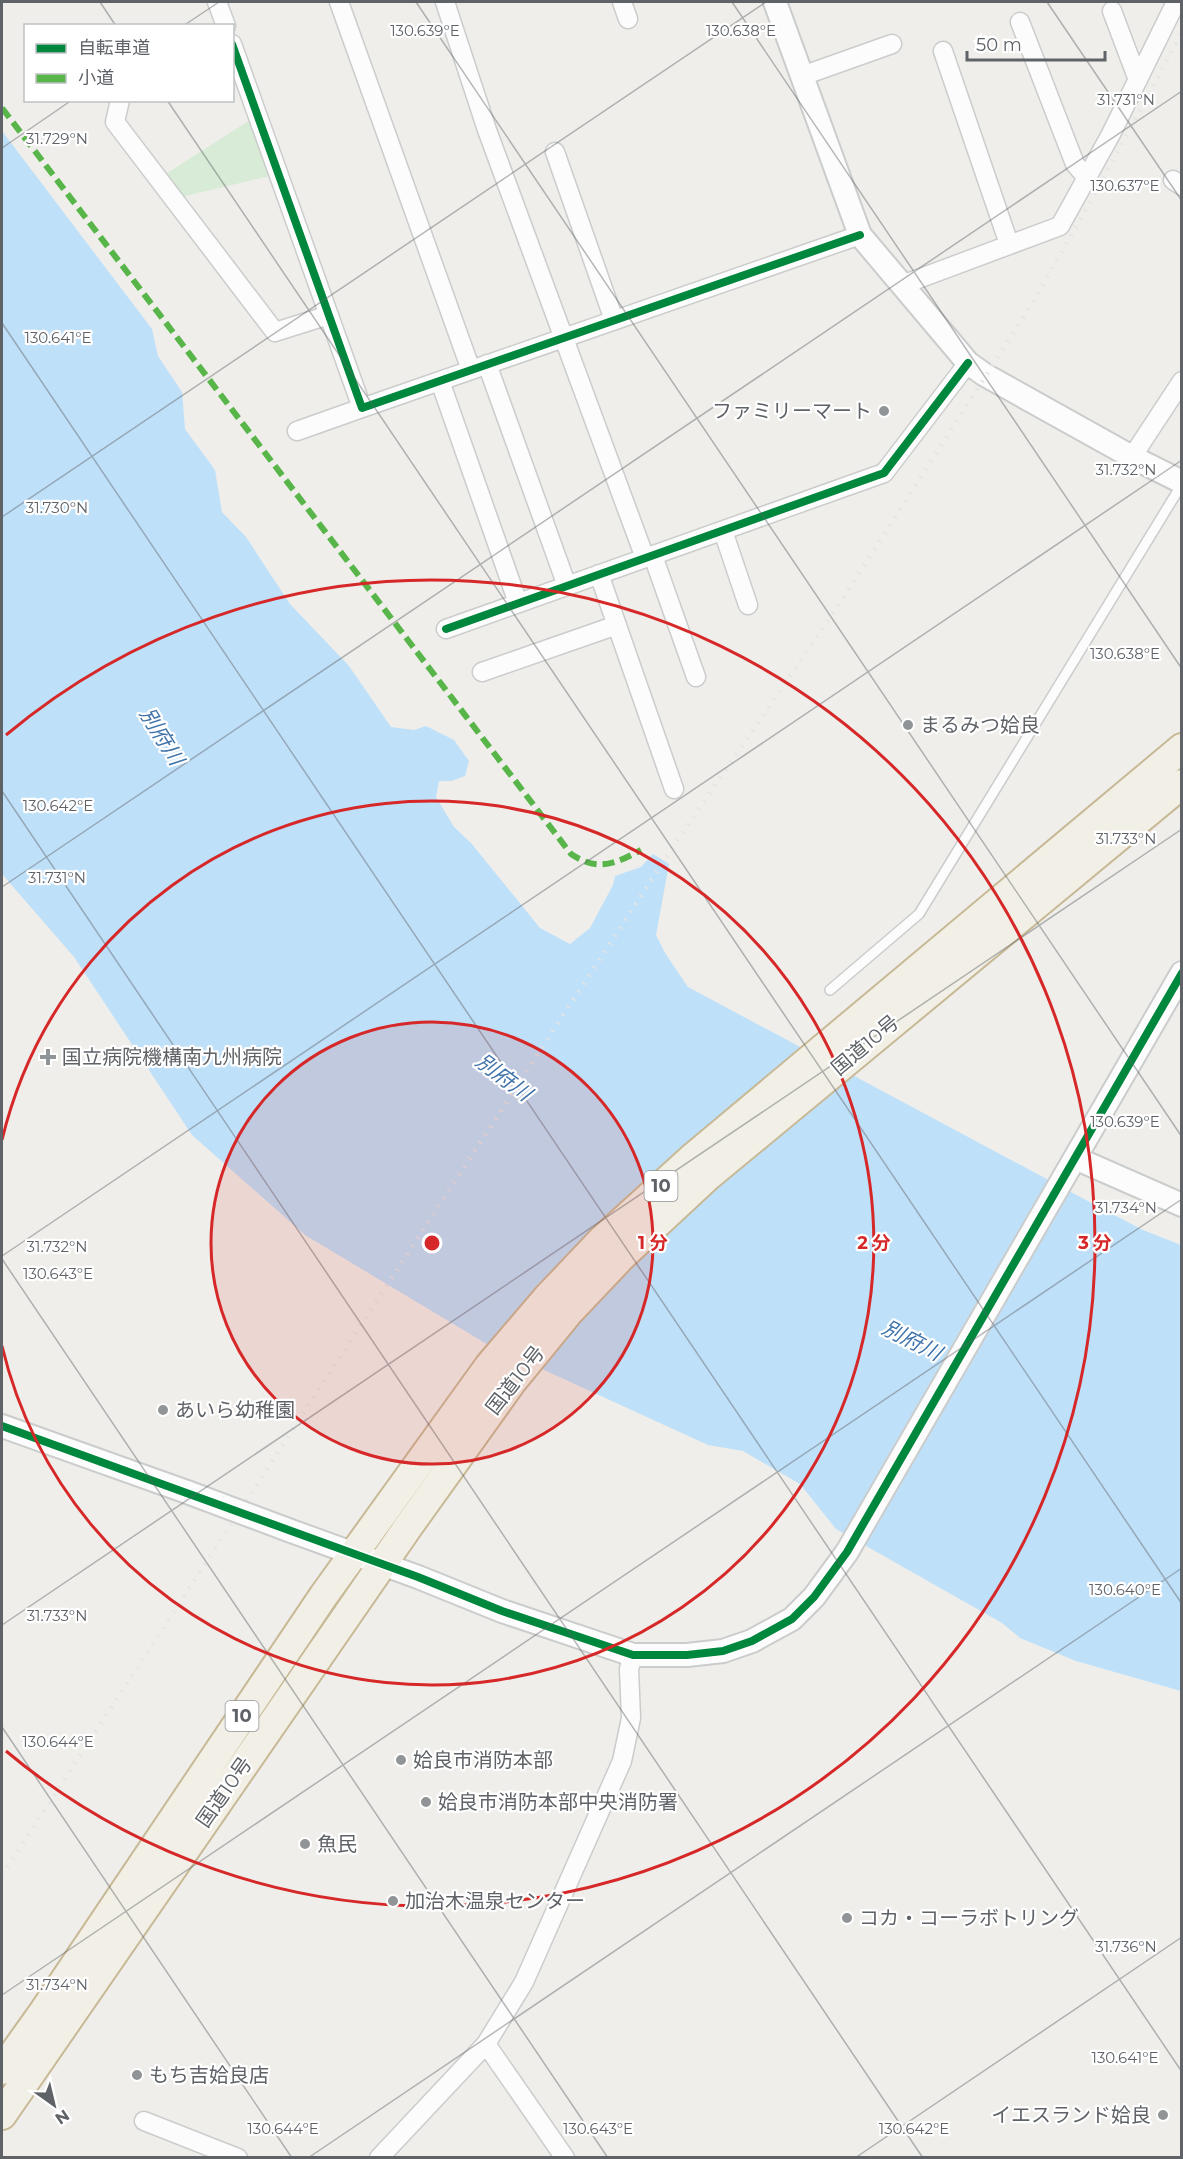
<svg xmlns="http://www.w3.org/2000/svg" width="1183" height="2159" font-family="Montserrat,'Noto Sans JP',sans-serif">
  <style>
    .green { fill: #d8ebd6 }
    .water { fill: #bfe0f9 }
    .lines { fill: none; stroke-linecap: round; stroke-linejoin: round }
    .service-casing { stroke: #cbcccc; stroke-width: 12 }
    .minor-casing { stroke: #cbcccc; stroke-width: 21 }
    .tertiary-casing { stroke: #cbcccc; stroke-width: 26 }
    .trunk-casing { stroke: #c8b996; stroke-width: 32 }
    .service { stroke: #fdfcfc; stroke-width: 9 }
    .minor { stroke: #fdfcfc; stroke-width: 18 }
    .tertiary { stroke: #fdfcfc; stroke-width: 22 }
    .trunk { stroke: #f2f0e6; stroke-width: 28 }
    .rail { stroke: #e4e4e4; stroke-width: 4.5; stroke-dasharray: 1.5 8; stroke-linecap: butt }
    .tertiary-bridge-casing { stroke: #cbcccc; stroke-width: 26; stroke-linecap: butt }
    .tertiary-bridge { stroke: #fdfcfc; stroke-width: 22 }
    .quiet { stroke: #58b549; stroke-width: 6; stroke-dasharray: 12 6; stroke-linecap: butt }
    .cycleway-casing { stroke: #fff; stroke-width: 11 }
    .cycleway { stroke: #00873e; stroke-width: 8 }
    .ticks { fill: none; stroke: #5f6368; stroke-width: 1.5; stroke-opacity: 0.45 }
    .ring { fill: none; stroke: #d62828; stroke-width: 3 }
    .poi-dot { fill: #919496; stroke: #fff; stroke-width: 2 }
    .labels { text-anchor: middle; dominant-baseline: central; stroke-width: 4.5; stroke-linejoin: round; paint-order: stroke }
    .shield { fill: #fff; stroke: #8f9295; stroke-width: 1.5 }
    .shield-label { font-size: 18px; font-weight: bold; fill: #5f6368 }
    .poi-label { font-size: 20px; fill: #5f6368; stroke: #fff; text-anchor: start }
    .street-label { font-size: 20px; fill: #5f6368; stroke: #fff }
    .water-label { font-size: 21px; font-style: italic; fill: #4174aa; stroke: #fff }
    .ticks-label { font-size: 15px; text-anchor: middle; fill: #5f6368; stroke: #fff; stroke-width: 4.5; stroke-linejoin: round; paint-order: stroke }
    .centre { fill: #d62828; stroke: #fff; stroke-width: 3 }
    .ring-label { font-size: 18px; text-anchor: middle; font-weight: bold; fill: #d62828; stroke: #fff; stroke-width: 4.5; stroke-linejoin: round; paint-order: stroke }
  </style>
  <rect width="100%" height="100%" fill="#efeeea"/>
  <path class="green" d="M 250,120 L 270,176 L 181,197 L 164,175 Z"/>
  <path class="water" d="M 2,131 L 152,329 L 158,356 L 182,392 L 185,429 L 215,470 L 222,512 L 246,537 L 290,604 L 349,666 L 391,727 L 414,730 L 426,726 L 454,740 L 469,761 L 465,776 L 451,781 L 439,781 L 436,797 L 454,827 L 471,843 L 540,928 L 570,944 L 590,928 L 613,885 L 615,876 L 641,867 L 653,854 L 669,864 L 656,935 L 665,953 L 688,987 L 1099,1207 L 1143,1230 L 1181,1245 L 1181,1691 L 1076,1661 L 1020,1638 L 1002,1623 L 836,1529 L 800,1484 L 743,1451 L 708,1445 L 485,1343 L 305,1235 L 192,1135 L 74,957 L 2,874 Z"/>
  <g class="lines">
    <defs>
      <path id="service" d="M 830,990 L 919,914 L 1182,484"/>
      <path id="minor" d="M 217,2 L 226,26
        M 339,2 L 471,370
        M 445,2 L 487,130 L 645,558
        M 622,2 L 628,19
        M 1112,11 L 1138,80
        M 1020,22 L 1075,164 L 1087,178
        M 232,44 L 362,408 L 860,235
        M 943,51 L 1009,244
        M 802,76 L 892,44
        M 120,100 L 115,122 L 275,332 L 329,315
        M 555,152 L 614,320
        M 1173,180 L 1182,186
        M 902,285 L 1060,226 L 1111,134 L 1176,2
        M 487,364 L 567,586
        M 440,381 L 518,603
        M 297,431 L 362,408
        M 1132,457 L 1182,381
        M 723,531 L 748,605
        M 653,556 L 696,677
        M 599,574 L 674,789
        M 446,629 L 884,473 L 968,363
        M 482,672 L 617,625
        M 486,2044 L 565,2158
        M 144,2121 L 238,2158
        M 379,2158 L 486,2044 L 524,1982 L 622,1761 L 631,1718 L 629,1669 L 633,1655"/>
      <path id="tertiary" d="M 775,2 L 860,235 L 968,363 L 985,375 L 1132,457 L 1182,482
        M 1075,1158 L 1182,1205
        M 2,1426 L 187,1492
        M 291,1531 L 418,1577 L 502,1611 L 633,1655 L 687,1655 L 723,1651 L 752,1641 L 792,1619 L 814,1597 L 847,1552 L 1182,973"/>
      <path id="trunk" d="M 2,2070 L 44,2011 L 324,1595 L 489,1366 L 547,1298 L 603,1239 L 691,1159 L 1182,748
        M 2,2115 L 408,1527 L 511,1383 L 569,1312 L 622,1256 L 707,1177 L 1182,784"/>
    </defs>
    <use href="#service" class="service-casing"/>
    <use href="#minor" class="minor-casing"/>
    <use href="#tertiary" class="tertiary-casing"/>
    <use href="#trunk" class="trunk-casing"/>
    <use href="#service" class="service"/>
    <use href="#minor" class="minor"/>
    <use href="#tertiary" class="tertiary"/>
    <use href="#trunk" class="trunk"/>
    <path class="rail" d="M 2,1875 L 671,850 L 840,603 L 1030,307 L 1102,181 L 1182,32"/>
    <defs>
      <path id="tertiary-bridge" d="M 187,1492 L 291,1531"/>
    </defs>
    <use href="#tertiary-bridge" class="tertiary-bridge-casing"/>
    <use href="#tertiary-bridge" class="tertiary-bridge"/>
    <path class="quiet" d="M 2,108 L 571,854 C 598,872 615,864 641,850"/>
    <defs>
      <path id="cycleway" d="M 232,44 L 362,408 L 860,235
        M 446,629 L 884,473 L 968,363
        M 2,1426 L 418,1577 L 502,1611 L 633,1655 L 687,1655 L 723,1651 L 752,1641 L 792,1619 L 814,1597 L 847,1552 L 1182,973"/>
    </defs>
    <use href="#cycleway" class="cycleway-casing"/>
    <use href="#cycleway" class="cycleway"/>
  </g>
  <path class="ticks" d="M 100,2 L 116,26M 416,2 L 1182,1137M 732,2 L 1182,669M 1047,2 L 1182,201M 183,26 L 219,2M 167,100 L 1182,1604M 2,148 L 72,100M 2,323 L 1182,2072M 2,517 L 766,2M 2,791 L 923,2158M 2,887 L 1182,91M 2,1256 L 1182,460M 2,1259 L 608,2158M 2,1625 L 1182,829M 2,1727 L 292,2158M 2,1995 L 1182,1199M 308,2158 L 1182,1568M 855,2158 L 1182,1937"/>
  <circle cx="432" cy="1243" r="221" fill="#d62828" fill-opacity=".12"/>
  <g class="ring">
    <circle cx="432" cy="1243" r="221"/>
    <path d="M2 1140A442 442 0 1 1 2 1346"/>
    <path d="M6 735A663 663 0 1 1 6 1751"/>
  </g>
  <g class="poi-dot">
    <circle cx="884" cy="411" r="6"/>
    <circle cx="908" cy="725" r="6"/>
    <path d="M45 1048h6v6h6v6h-6v6h-6v-6h-6v-6h6z"/>
    <circle cx="163" cy="1410" r="6"/>
    <circle cx="401" cy="1760" r="6"/>
    <circle cx="426" cy="1802" r="6"/>
    <circle cx="305" cy="1844" r="6"/>
    <circle cx="393" cy="1901" r="6"/>
    <circle cx="847" cy="1918" r="6"/>
    <circle cx="137" cy="2075" r="6"/>
    <circle cx="1163" cy="2115" r="6"/>
  </g>
  <g class="labels">
    <g class="shield">
      <rect x="644.5" y="1171" width="33" height="30" rx="4.5"/>
      <rect x="225.5" y="1701" width="33" height="30" rx="4.5"/>
    </g>
    <g class="shield-label">
      <text x="661" y="1186">10</text>
      <text x="242" y="1716">10</text>
    </g>
    <g class="poi-label">
      <text x="872" y="411" text-anchor="end">ファミリーマート</text>
      <text x="920" y="725">まるみつ姶良</text>
      <text x="62" y="1057">国立病院機構南九州病院</text>
      <text x="175" y="1410">あいら幼稚園</text>
      <text x="413" y="1760">姶良市消防本部</text>
      <text x="438" y="1802">姶良市消防本部中央消防署</text>
      <text x="317" y="1844">魚民</text>
      <text x="405" y="1901">加治木温泉センター</text>
      <text x="859" y="1918">コカ・コーラボトリング</text>
      <text x="149" y="2075">もち吉姶良店</text>
      <text x="1151" y="2115" text-anchor="end">イエスランド姶良</text>
    </g>
    <g class="street-label">
      <text transform="translate(865 1045) rotate(-40)">国道10号</text>
      <text transform="translate(515 1380) rotate(-52)">国道10号</text>
      <text transform="translate(224 1792) rotate(-55)">国道10号</text>
    </g>
    <g class="water-label">
      <text transform="translate(162 736) rotate(58)">別府川</text>
      <text transform="translate(504 1077) rotate(37)">別府川</text>
      <text transform="translate(912 1340) rotate(27)">別府川</text>
    </g>
  </g>
  <g class="ticks-label">
    <text x="425" y="36">130.639°E</text>
    <text x="741" y="36">130.638°E</text>
    <text x="1126" y="105">31.731°N</text>
    <text x="57" y="144">31.729°N</text>
    <text x="1125" y="191">130.637°E</text>
    <text x="58" y="343">130.641°E</text>
    <text x="1126" y="475">31.732°N</text>
    <text x="57" y="513">31.730°N</text>
    <text x="1125" y="659">130.638°E</text>
    <text x="58" y="811">130.642°E</text>
    <text x="1126" y="844">31.733°N</text>
    <text x="57" y="883">31.731°N</text>
    <text x="1125" y="1127">130.639°E</text>
    <text x="1126" y="1213">31.734°N</text>
    <text x="57" y="1252">31.732°N</text>
    <text x="58" y="1279">130.643°E</text>
    <text x="1125" y="1595">130.640°E</text>
    <text x="57" y="1621">31.733°N</text>
    <text x="58" y="1747">130.644°E</text>
    <text x="1126" y="1952">31.736°N</text>
    <text x="57" y="1990">31.734°N</text>
    <text x="1125" y="2063">130.641°E</text>
    <text x="283" y="2134">130.644°E</text>
    <text x="598" y="2134">130.643°E</text>
    <text x="914" y="2134">130.642°E</text>
  </g>
  <circle cx="432" cy="1243" r="9" class="centre"/>
  <g class="ring-label">
    <text x="653" y="1249">1 分</text>
    <text x="874" y="1249">2 分</text>
    <text x="1095" y="1249">3 分</text>
  </g>
  <rect width="1183" height="2159" fill="none" stroke="#5f6368" stroke-width="6"/>
  <rect x="24" y="24" width="210" height="78" fill="#ffffff" stroke="#bfc1c3" stroke-width="1.5"/>
  <rect x="36" y="44" width="30" height="9" fill="#00873e" stroke="#bfc1c3" stroke-width="1.5"/>
  <text x="78" y="54" font-size="18" fill="#5f6368">自転車道</text>
  <rect x="36" y="74" width="30" height="9" fill="#58b549" stroke="#bfc1c3" stroke-width="1.5"/>
  <text x="78" y="84" font-size="18" fill="#5f6368">小道</text>
  <g transform="translate(54 2105) rotate(146)" stroke="#ffffff" stroke-width="4.5" paint-order="stroke">
  <path d="M0-4.5L10 22L0 15L-10 22Z" fill="#5f6368"/>
  <text y="-9" font-size="16" font-weight="bold" text-anchor="middle" fill="#5f6368">N</text>
  </g>
  <path d="M967 51v9h138v-9" fill="none" stroke="#5f6368" stroke-width="3"/>
  <text x="976" y="51" font-size="18" fill="#5f6368" stroke="#ffffff" stroke-width="4.5" paint-order="stroke">50 m</text>
</svg>
